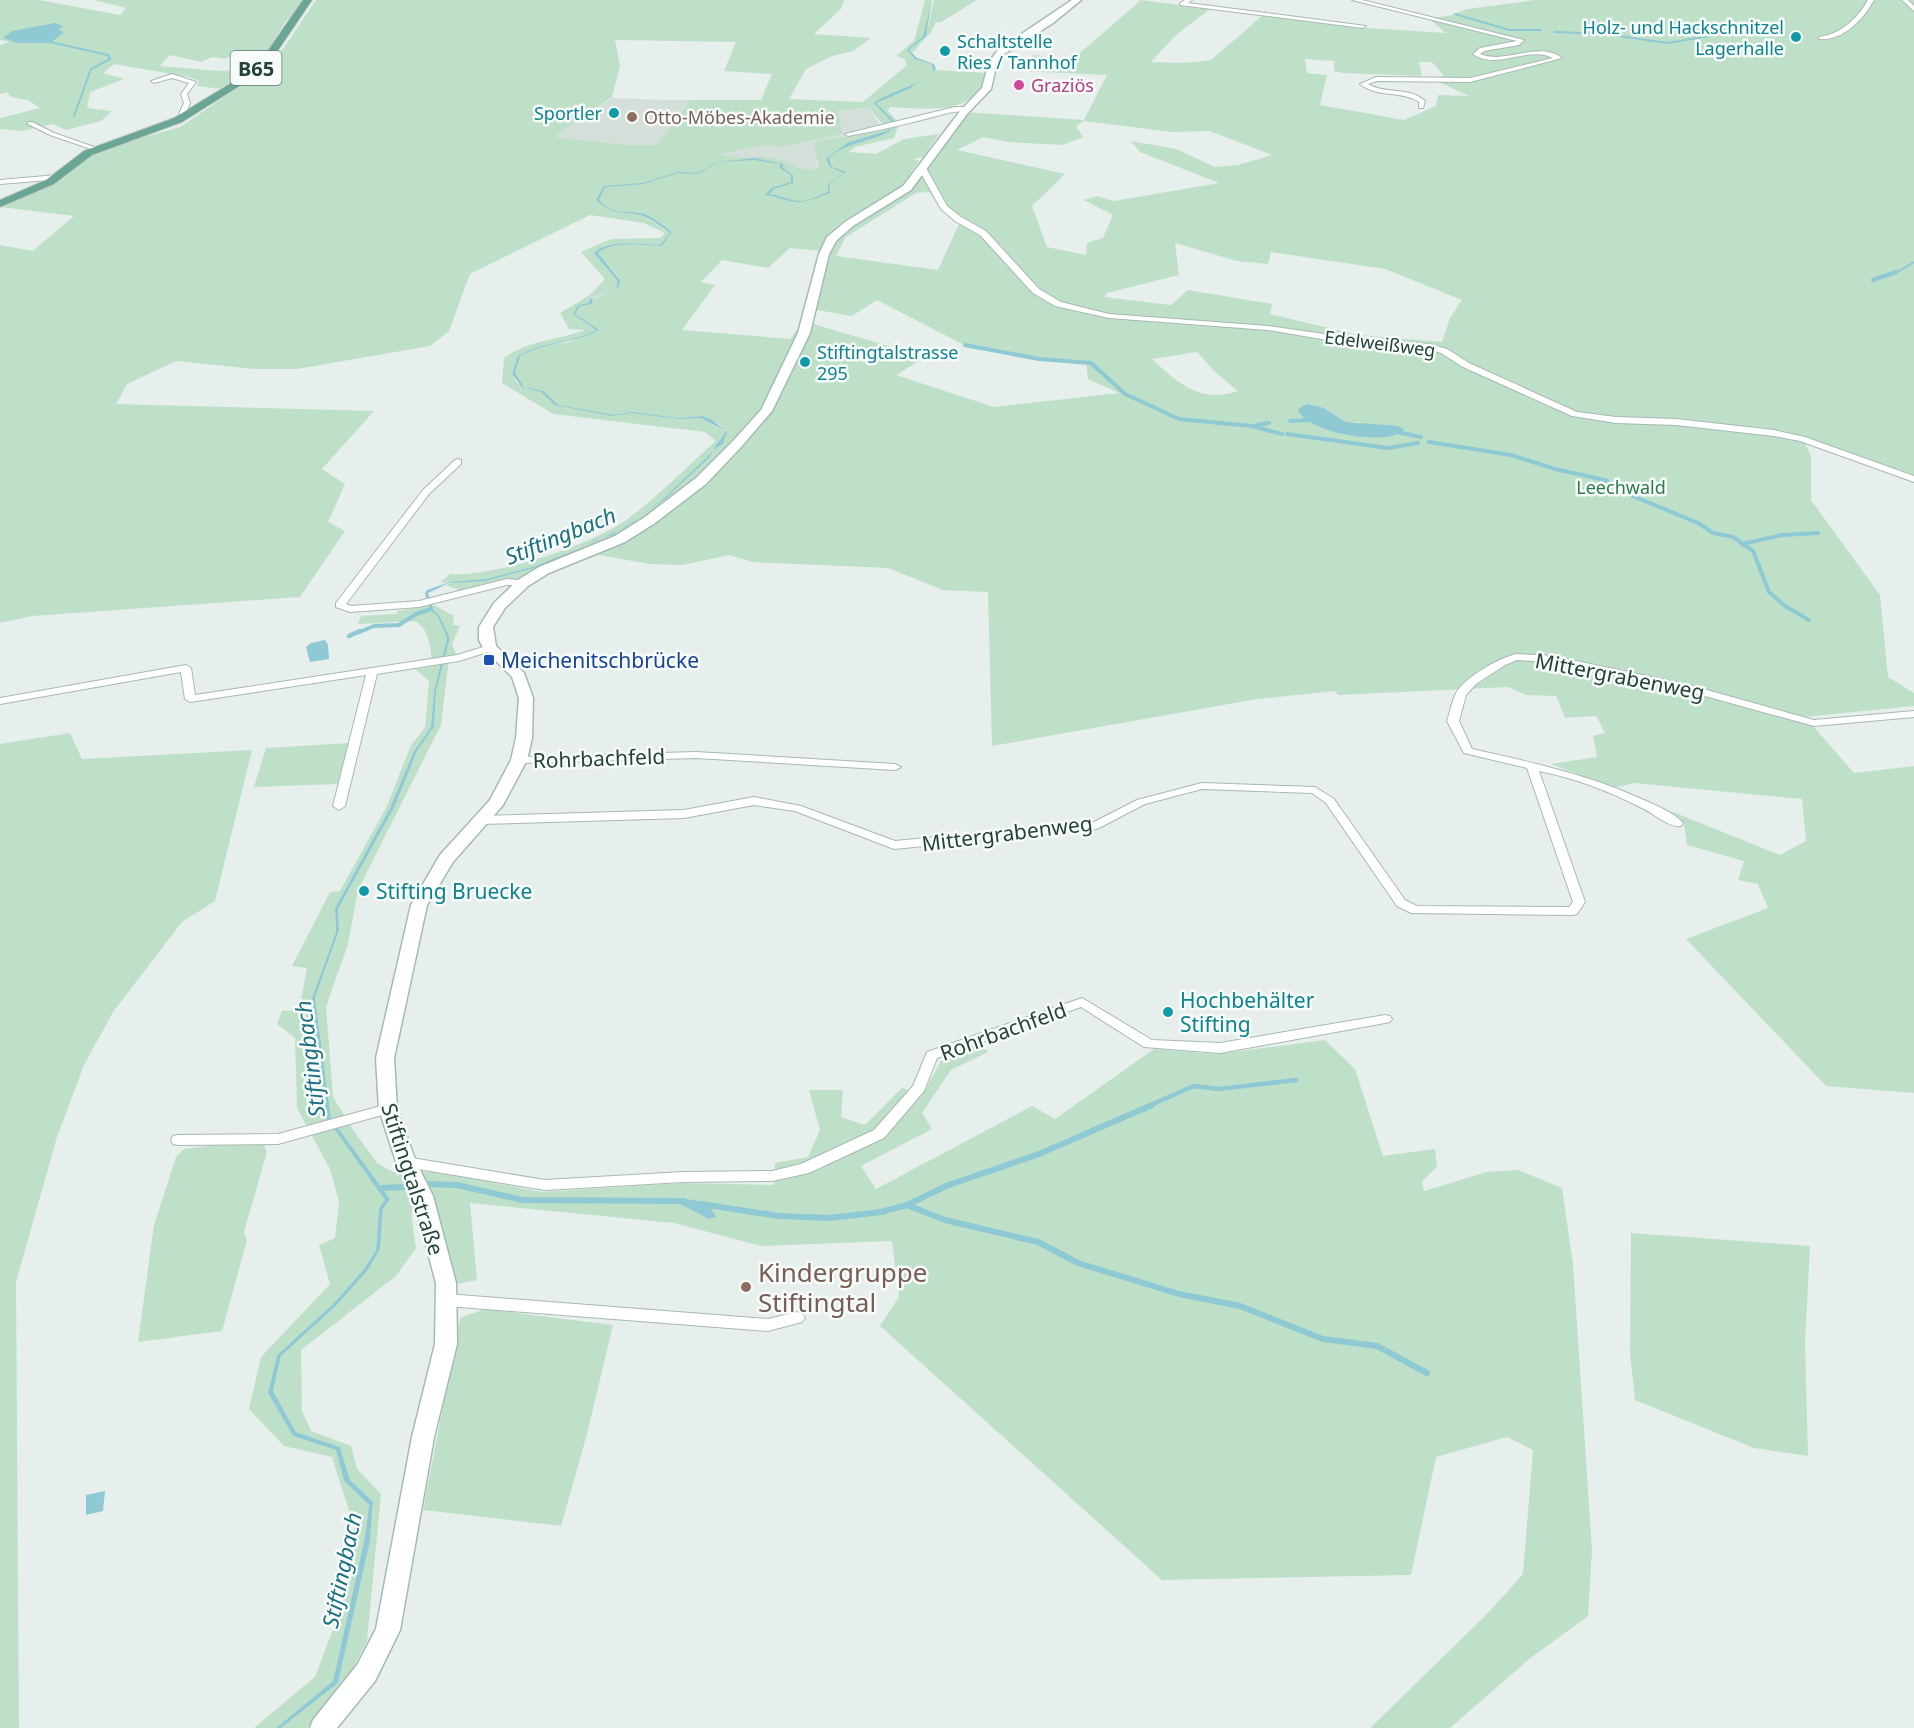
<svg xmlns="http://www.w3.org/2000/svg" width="1914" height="1728" font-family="'Noto Sans',sans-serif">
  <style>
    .built { fill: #d4dfda }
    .green { fill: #bfe0c8; fill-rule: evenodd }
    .water { fill: #8ec9d4 }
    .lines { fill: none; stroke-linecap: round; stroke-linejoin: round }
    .stream-far3 { stroke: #8ec9d4; stroke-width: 2 }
    .stream-far2 { stroke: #8ec9d4; stroke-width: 4 }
    .stream-far1 { stroke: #8ec9d4; stroke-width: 4.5 }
    .stream { stroke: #8ec9d4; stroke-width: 6 }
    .street-casing { stroke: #a8b8b2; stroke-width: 2 }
    .secondary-casing { stroke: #a4bbb3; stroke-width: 3 }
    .primary-casing { stroke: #c2cac8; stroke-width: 2 }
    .street { fill: #fff; fill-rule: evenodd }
    .secondary { fill: #fff; fill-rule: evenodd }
    .primary { fill: #6aa596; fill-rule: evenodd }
    .culture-dot { fill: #0f9aa8; stroke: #f7fbf9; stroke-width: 2 }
    .hotel-dot { fill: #d1479c; stroke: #f7fbf9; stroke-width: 2 }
    .education-dot { fill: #8d6e63; stroke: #f7fbf9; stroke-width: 2 }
    .transit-dot { fill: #1a4fb4; stroke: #f7fbf9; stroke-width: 2 }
    .labels { text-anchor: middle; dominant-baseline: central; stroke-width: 5; stroke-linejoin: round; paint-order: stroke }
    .far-culture-label { font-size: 18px; fill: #0d838f; stroke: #f7fbf9; text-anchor: end }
    .far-hotel-label { font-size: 18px; fill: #b23c85; stroke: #f7fbf9; text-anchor: start }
    .far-education-label { font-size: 18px; fill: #785e54; stroke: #f7fbf9; text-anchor: start }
    .far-street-label { font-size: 18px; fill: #24423a; stroke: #f7fbf9 }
    .far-park-label { font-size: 18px; fill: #2d7a4b; stroke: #f7fbf9 }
    .shield { fill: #f7fbf9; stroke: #637a73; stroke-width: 1.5 }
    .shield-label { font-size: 20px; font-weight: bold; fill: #24423a }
    .transit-label { font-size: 21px; fill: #164399; stroke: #f7fbf9; text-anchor: start }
    .street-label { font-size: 21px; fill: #24423a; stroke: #f7fbf9 }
    .culture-label { font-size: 21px; fill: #0d838f; stroke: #f7fbf9; text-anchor: start }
    .water-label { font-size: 22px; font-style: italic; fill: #1c6f80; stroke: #f7fbf9 }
    .near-education-label { font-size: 26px; fill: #785e54; stroke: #f7fbf9; text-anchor: start }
  </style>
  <rect width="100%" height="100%" fill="#e6efeb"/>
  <path class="built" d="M 612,98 L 664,100 L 690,100 L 657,145 L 631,145 L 553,137 Z
    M 869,108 L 884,130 L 846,136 L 816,162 L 819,169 L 807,171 L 796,169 L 780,159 L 761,157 L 735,159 L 720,154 L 765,145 L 780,147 L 834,136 L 843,132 L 838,110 Z"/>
  <path class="green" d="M 0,0 L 39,0 L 120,15 L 126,8 L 94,0 L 305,0 L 284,24 L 264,57 L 222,89 L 197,86 L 199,81 L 189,77 L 114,64 L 103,73 L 124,79 L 90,92 L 87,108 L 112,111 L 101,121 L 66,130 L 53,124 L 21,131 L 0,129 L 0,118 L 40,108 L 28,100 L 11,97 L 7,92 L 0,94 L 0,45 L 10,42 L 0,40 ZM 170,55 L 201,62 L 212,57 L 225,59 L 232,55 L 256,58 L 240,70 L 220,71 L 160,66 Z
    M 316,0 L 844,0 L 841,9 L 814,34 L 871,38 L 853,51 L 832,56 L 806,69 L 789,99 L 863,102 L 906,66 L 905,59 L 896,56 L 914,41 L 925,0 L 932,0 L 923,36 L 914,44 L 926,36 L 934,0 L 977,0 L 941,22 L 936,22 L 931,32 L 913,52 L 911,51 L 915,58 L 933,64 L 935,70 L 986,73 C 976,118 925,108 890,107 L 888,111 L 899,123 L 894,138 L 855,147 L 849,152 L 876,154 L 904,139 L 939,134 L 923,157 L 913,159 L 919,161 C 912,170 905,183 896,191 C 872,210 828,218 820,251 L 790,248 L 768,268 L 722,260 L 701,282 L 715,285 L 682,330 L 790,339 L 803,321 L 926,357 L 896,375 L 994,407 L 1119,393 L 1088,379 L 1086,363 L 1039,359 L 970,348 L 877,300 L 852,316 L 805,308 L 812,280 L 822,281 L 831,239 L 902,192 L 964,112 L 1084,120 L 1107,75 L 1021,71 L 1033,55 L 1072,60 L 1141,0 L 1210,9 L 1177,34 L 1151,62 L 1184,63 L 1211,60 L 1263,15 L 1366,28 L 1446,33 L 1428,18 L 1449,16 L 1467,9 L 1535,0 L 1914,0 L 1914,479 L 1803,440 L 1811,456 L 1811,500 L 1880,595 L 1888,677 L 1914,693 L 1914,706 L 1805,717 L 1854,773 L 1914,766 L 1914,1093 L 1826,1086 L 1686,939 L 1768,908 L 1758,884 L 1738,880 L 1744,861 L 1687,845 L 1684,824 L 1662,812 L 1668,810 L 1780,855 L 1806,841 L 1802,799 L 1634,783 L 1613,788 L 1551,764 L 1597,757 L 1593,736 L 1605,733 L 1596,716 L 1565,718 L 1556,696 L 1526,695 L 1508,687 L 1338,695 L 1335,691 L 1257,699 L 992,746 L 988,592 L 943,590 L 888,568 L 753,562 L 729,555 L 683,565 L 650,564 L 598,555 L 661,519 L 652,514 L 619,536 L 576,551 L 518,580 L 463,591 L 445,585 L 465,580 L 486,581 L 537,567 L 597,539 L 613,535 L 666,498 L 710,457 L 713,450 L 723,444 L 727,432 L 717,423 L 702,416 L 679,418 L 635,413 L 679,419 L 701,418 L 725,432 C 722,443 713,446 708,456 L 665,497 L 625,528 L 536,566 L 486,579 L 440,583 L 450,574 C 495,577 593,545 629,518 C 660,495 687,466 716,441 L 705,432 L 553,414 L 502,383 L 504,358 C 529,340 555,341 585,330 L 569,329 L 560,313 L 590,295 L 605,279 L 581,252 L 611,239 L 660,238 L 665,233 L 644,223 L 590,215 L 470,274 L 449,331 L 430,346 L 297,369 L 254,369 L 176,361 L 127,384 L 116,404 L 374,411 L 322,469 L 345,484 L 328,522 L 345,531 L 300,597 L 32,616 L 0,623 L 0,245 L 33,251 L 74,216 L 0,207 L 53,185 L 90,156 L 110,147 L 180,127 L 252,78 L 283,49 ZM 615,40 L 736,42 L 724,71 L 772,74 L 761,100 L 690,100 L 657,145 L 631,145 L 554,137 L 612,97 L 620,66 ZM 1305,59 L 1334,61 L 1334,71 L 1343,73 L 1422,76 L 1419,62 L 1432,62 L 1443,75 L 1437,81 L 1469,96 L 1438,95 L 1436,106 L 1404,120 L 1320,105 L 1327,75 L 1307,73 ZM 869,108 L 884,126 L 880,127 L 883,130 L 814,142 L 819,169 C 797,172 796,164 778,159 C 759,154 740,161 721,154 L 765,145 L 780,147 L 834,136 L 843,133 L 838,110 ZM 1084,121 L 1172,132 L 1210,131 L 1272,155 L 1238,165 L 1215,167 L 1176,149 L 1131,141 L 1140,152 L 1219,183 L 1114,201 L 1097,196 L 1084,200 L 1113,215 L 1103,238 L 1087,243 L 1086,255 L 1047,247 L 1032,206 L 1065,174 L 957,150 L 983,137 L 1009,142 L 1063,145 L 1083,137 L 1076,126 ZM 929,192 L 943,211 L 959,224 L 938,270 L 836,256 L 846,237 L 916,193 ZM 642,215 L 672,232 L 662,246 C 641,246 615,240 598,253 L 620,279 L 619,287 L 593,299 L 592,304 L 580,306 L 575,314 L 598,330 L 570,342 L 535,348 L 520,356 L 515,373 L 518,382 L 530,389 L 517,383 L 512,374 L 518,356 C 542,341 571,344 596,330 L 573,314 L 578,305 L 589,303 L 590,298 L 617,287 L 617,280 L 595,253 C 610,238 639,245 660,245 L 670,233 ZM 1175,243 L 1237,261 L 1268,264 L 1271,252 L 1385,269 L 1462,300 L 1450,318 L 1442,342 L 1358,335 L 1270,314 L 1272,304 L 1188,290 L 1171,305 L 1104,297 L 1107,293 L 1179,275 ZM 1197,352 L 1215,372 L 1238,391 C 1200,404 1178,383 1152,359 ZM 1324,408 L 1346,422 L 1361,422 L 1369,436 L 1348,435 L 1330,430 Z
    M 434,605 L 454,616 L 453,625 L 460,626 L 452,644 L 457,656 L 449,658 L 441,725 L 358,890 L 348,944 L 326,1007 L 333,1097 L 356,1134 L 377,1163 L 393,1172 L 439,1172 L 542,1192 L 681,1183 L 774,1185 L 775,1163 L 808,1157 L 820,1130 L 809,1090 L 843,1090 L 841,1117 L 865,1125 L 902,1088 L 923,1094 L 941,1061 L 979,1043 L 988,1052 L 951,1070 L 922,1113 L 932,1129 L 861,1166 L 876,1189 L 1032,1106 L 1055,1119 L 1154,1049 L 1217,1054 L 1325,1040 L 1355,1069 L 1383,1156 L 1435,1149 L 1437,1167 L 1422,1181 L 1424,1191 L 1487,1172 L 1518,1170 L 1562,1188 L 1573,1264 L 1592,1550 L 1588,1616 L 1528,1660 L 1450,1728 L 1370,1728 L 1488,1613 L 1523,1574 L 1533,1450 L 1507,1437 L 1436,1457 L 1411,1575 L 1162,1580 L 880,1326 L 899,1297 L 892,1241 L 761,1246 L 674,1223 L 470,1203 L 477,1280 L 456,1284 L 436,1205 L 411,1213 L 416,1248 L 396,1276 L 301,1350 L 302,1411 L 311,1431 L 351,1446 L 357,1469 L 381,1494 L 367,1641 L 343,1687 L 307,1728 L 281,1728 L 338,1683 L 370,1541 L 373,1503 L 350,1480 L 340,1447 L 296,1432 L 273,1391 L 281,1356 L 336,1306 L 368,1270 L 380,1249 L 383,1209 L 390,1199 L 331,1118 L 315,998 L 339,932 L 338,909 L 394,808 L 417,751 L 434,727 L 436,691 L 450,638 L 439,615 L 431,606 Z
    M 429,606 L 437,615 L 447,638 L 434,691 L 431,727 L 414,751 L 390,808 L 335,908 L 336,932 L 312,998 L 327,1119 L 385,1200 L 379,1209 L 376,1250 L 364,1269 L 333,1304 L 277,1355 L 268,1393 L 293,1436 L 336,1450 L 344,1481 L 369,1505 L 365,1537 L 333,1681 L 276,1728 L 254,1728 L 315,1677 L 341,1608 L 354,1526 L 332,1457 L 284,1446 L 249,1409 L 261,1357 L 330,1284 L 319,1245 L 335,1238 L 339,1202 L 330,1169 L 297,1108 L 295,1038 L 277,1024 L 282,1011 L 299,1010 L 307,968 L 292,966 L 330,892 L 340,891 L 387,806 L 411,745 L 425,728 L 429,681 L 415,669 L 432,666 C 431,650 430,629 415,621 L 358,624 L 361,616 L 397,614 L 397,611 Z
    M 70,733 L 82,759 L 252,750 L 215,901 L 182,922 L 113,1012 L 84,1065 L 57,1137 L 16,1282 L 19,1728 L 0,1728 L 0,744 Z
    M 349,743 L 339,784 L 254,787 L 266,748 Z
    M 215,1145 L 264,1145 L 267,1152 L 244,1232 L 247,1240 L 222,1331 L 138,1342 L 154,1225 L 176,1157 L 184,1149 Z
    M 1631,1233 L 1810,1246 L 1805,1343 L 1808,1456 L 1754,1448 L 1635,1400 L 1630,1353 Z
    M 485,1309 L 613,1325 L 587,1434 L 561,1526 L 423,1510 L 460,1318 Z"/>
  <path class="water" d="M 932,0 L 926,36 L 909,50 L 917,58 L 934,64 L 936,69 L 909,89 L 876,103 L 897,124 C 886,142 845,139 829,159 L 832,167 L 846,172 L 829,184 L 830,193 C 819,196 809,202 798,202 C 788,202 777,196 765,195 L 772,188 L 791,182 L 791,175 L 780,168 L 780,164 L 754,160 L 718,162 L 698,174 L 678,173 L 643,184 L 605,187 L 599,200 C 615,217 625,209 644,214 C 649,215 667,228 672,232 L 662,246 C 641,246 615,240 598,253 L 620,280 L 619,287 L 593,298 L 592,304 L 580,306 L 575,314 L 599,330 C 573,344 545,342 520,356 L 515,373 L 524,387 L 543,391 L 558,405 L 614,415 L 632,412 L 679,418 L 702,416 L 712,420 L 727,432 L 723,444 L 713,450 L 710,457 L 666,498 L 613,535 L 597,539 L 538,567 L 486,581 L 449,583 L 428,593 L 433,609 L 439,615 L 450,638 L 436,691 L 434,727 L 417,751 L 394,808 L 338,909 L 339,931 L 315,998 L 331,1118 L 390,1199 L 383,1209 L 380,1249 L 368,1270 L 336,1306 L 281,1356 L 273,1391 L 296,1432 L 340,1447 L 350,1480 L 373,1502 L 370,1541 L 338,1683 L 281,1728 L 276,1728 L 333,1681 L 365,1537 L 369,1505 L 344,1481 L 336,1450 L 293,1436 L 268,1393 L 277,1355 L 333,1304 L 364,1269 L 376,1250 L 379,1208 L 385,1200 L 327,1119 L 312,998 L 336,932 L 335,908 L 390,808 L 414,751 L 431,727 L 434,691 L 447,638 L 437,615 L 430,610 L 425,593 L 427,590 L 450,582 L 486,579 L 536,566 L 625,528 L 665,497 L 708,456 L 724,435 L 725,431 L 701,418 L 679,419 L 632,413 L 612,416 L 555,405 L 541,392 L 522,387 L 512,374 L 518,356 C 542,341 571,344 596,330 L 573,314 L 578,305 L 589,303 L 590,299 L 617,287 L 617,280 L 594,253 C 611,238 639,245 660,245 L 670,233 C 663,228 649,217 641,215 C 620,210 616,217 596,200 L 604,186 L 643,183 L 678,172 L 698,173 L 717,162 L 755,158 L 783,164 L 783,168 L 793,175 L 793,183 L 774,189 L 769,194 C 780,195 790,201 799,201 C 809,202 818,195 828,192 L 828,184 L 844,173 L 830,167 L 826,159 L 847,143 L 892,129 L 894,124 L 874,103 C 893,89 918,88 933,70 L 932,64 L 915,59 L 907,50 L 923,36 Z
    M 55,23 L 63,26 L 58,30 L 64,32 L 53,41 L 54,43 L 17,43 L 3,38 L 12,31 Z
    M 1307,404 L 1324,408 L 1346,422 L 1398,426 L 1404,429 C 1393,448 1303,433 1298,409 Z
    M 325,640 L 328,645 L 329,659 L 310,662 L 306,647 L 311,643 Z
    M 681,1199 C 695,1199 710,1202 716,1217 L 709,1219 L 680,1204 L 678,1201 Z
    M 105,1491 L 103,1511 L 86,1515 L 86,1495 Z"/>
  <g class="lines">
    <path class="stream-far3" d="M 1455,14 L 1509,30 L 1541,30
      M 1555,32 L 1604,34 L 1668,43 L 1715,35
      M 50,42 L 108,55 L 110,59 L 91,69 L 74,116
      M 1894,274 L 1914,262"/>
    <path class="stream-far2" d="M 1873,280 L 1896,272
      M 965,345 L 1039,359 L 1091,363 L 1125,394 L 1179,419 L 1252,426 L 1282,434
      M 1290,421 L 1309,420
      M 1257,425 L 1269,423
      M 1397,432 L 1421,437
      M 1287,434 L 1388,448 L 1418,443
      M 1429,442 L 1511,455 L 1555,469 L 1605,480 L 1623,492 L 1698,523 L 1713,533 L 1733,537 L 1753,551 L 1769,592 L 1785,606 L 1809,620
      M 1742,544 L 1782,535 L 1818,533
      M 357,633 L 374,626 L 399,625 L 416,614 L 431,609"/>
    <path class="stream-far1" d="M 349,636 L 360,631
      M 1148,1106 L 1194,1086 L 1219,1089 L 1296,1080"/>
    <path class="stream" d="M 426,1184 L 457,1185 L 522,1200 L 684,1201
      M 380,1188 L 406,1187
      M 701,1204 L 779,1216 L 830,1218 L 881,1212 L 907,1205 L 945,1220 L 1038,1242 L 1078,1263 L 1179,1294 L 1240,1306 L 1323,1339 L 1377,1346 L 1427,1373
      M 907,1205 L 946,1186 L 1039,1154 L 1152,1105"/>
    <defs>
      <path id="street" d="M 1185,0 L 1192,0 L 1188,3 L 1366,26 L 1363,28 L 1180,5 L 1180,3 Z
        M 1352,0 L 1362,0 L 1524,40 L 1519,45 L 1484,51 L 1480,54 C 1507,65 1537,40 1562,58 L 1470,82 L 1377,81 L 1368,84 C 1386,95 1409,86 1425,101 L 1423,108 L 1419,108 L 1419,102 C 1400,90 1377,98 1360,84 L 1376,77 L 1470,78 L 1553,58 C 1527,45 1498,71 1473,54 L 1480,48 L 1517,41 Z
        M 1868,0 L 1874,0 C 1863,20 1843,41 1819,39 L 1819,37 C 1841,34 1857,19 1868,0 Z
        M 1902,0 L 1908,0 L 1914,6 L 1914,11 Z
        M 172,74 L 196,82 L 187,94 L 190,103 L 186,113 L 187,117 L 183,117 L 179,114 L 184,103 L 181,94 L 189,83 L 172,78 L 154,83 L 151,81 Z
        M 955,107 L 967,107 L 970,109 C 964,112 955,111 948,113 C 915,122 882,130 848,136 L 845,134 Z
        M 28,122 L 32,122 L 54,133 L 100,149 L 94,150 L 50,135 L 28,124 Z
        M 919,166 L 925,166 L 947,206 L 961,217 L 986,231 L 1039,289 L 1061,302 L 1109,314 L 1268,326 L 1345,337 L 1429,344 L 1447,349 L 1469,363 L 1577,412 L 1616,417 L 1676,419 L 1774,430 L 1805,437 L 1914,476 L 1914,482 L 1800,441 L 1774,436 L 1676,425 L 1616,423 L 1572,416 L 1463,367 L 1441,353 L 1429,349 L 1345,343 L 1268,330 L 1109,318 L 1055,306 L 1033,293 L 980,235 L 955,221 L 941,209 L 918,168 Z
        M 57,175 L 60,175 L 60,179 L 0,184 L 0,180 Z
        M 458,459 L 461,460 L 461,464 L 429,494 L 346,604 L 351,606 L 419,601 L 507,579 L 527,581 L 527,585 L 507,585 L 419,607 L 350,612 L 336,607 L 336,603 L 423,490 L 455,460 Z
        M 490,645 L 494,646 L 495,648 L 494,650 L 459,661 L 377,674 L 345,806 L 339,810 L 333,806 L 366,675 L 190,702 L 185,699 L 181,672 L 0,704 L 0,698 L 186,665 L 191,668 L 195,695 L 457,655 Z
        M 1516,654 L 1553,656 L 1689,685 L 1814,720 L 1914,711 L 1914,717 L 1814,726 L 1687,691 L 1553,662 L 1517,660 L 1505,665 L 1476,684 L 1466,695 L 1459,721 L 1472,749 C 1531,762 1589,775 1644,800 C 1657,806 1673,812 1683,823 L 1681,826 C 1670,828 1654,814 1644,809 C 1611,792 1575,778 1539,771 L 1585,902 L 1577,914 L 1573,915 L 1411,913 L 1397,906 L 1326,803 L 1312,793 L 1202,789 L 1145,804 L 1097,829 L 894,849 L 795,811 L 754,805 L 684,818 L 481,824 L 475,820 L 481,816 L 684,810 L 754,797 L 801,806 L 895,841 L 1094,822 L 1137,800 L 1202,783 L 1315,787 L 1334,799 L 1405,900 L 1417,906 L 1569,907 L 1573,902 L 1527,768 L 1464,753 L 1447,721 C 1450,712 1452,701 1456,693 C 1466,676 1498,659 1516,654 Z
        M 696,752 L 895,764 L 901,767 L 895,770 L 696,758 L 519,763 L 513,760 L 519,757 Z
        M 1082,998 L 1152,1040 L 1220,1043 L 1385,1015 L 1390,1016 L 1392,1019 L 1390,1022 L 1385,1023 L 1220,1053 L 1144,1047 L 1081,1007 L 937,1058 L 924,1091 L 884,1138 L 809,1173 L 772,1181 L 683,1182 L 545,1190 L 406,1167 L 401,1166 L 399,1162 L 401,1158 L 406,1157 L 545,1180 L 683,1172 L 772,1171 L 801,1164 L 874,1130 L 913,1086 L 927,1052 Z
        M 388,1104 L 393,1106 L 395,1109 L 393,1112 L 278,1144 L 178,1145 L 173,1144 L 171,1140 L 173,1136 L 178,1135 L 278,1134 Z
        M 447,1294 L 768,1319 L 797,1312 L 802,1314 L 805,1318 L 802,1322 L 768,1331 L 447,1306 L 442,1304 L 439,1300 L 442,1296 Z"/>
      <path id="secondary" d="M 1072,0 L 1081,0 L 1053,23 L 1004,54 L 997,62 L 991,89 L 967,114 L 911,190 L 853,226 L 836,241 L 829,254 L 810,333 L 772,411 L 741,447 L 706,484 L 655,523 L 625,542 L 549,573 L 528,586 L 505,608 L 493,627 L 496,646 L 524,673 L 533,698 L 532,738 L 527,760 L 503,805 L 453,862 L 427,905 L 394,1058 L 397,1109 L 416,1162 L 433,1196 L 456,1283 L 457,1344 L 434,1437 L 400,1630 L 375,1681 L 337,1728 L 310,1728 L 313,1720 L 357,1665 L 376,1629 L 412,1437 L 435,1344 L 436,1283 L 413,1196 L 396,1162 L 379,1109 L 376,1058 L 411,905 L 440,855 L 490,800 L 511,760 L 516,738 L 519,698 L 512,677 L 483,648 L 479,640 L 479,627 L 494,603 L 518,580 L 539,567 L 615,536 L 645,517 L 696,478 L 733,441 L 761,410 L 798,333 L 819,254 L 827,237 L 845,222 L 903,186 L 961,110 L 982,88 L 989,62 L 998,50 Z"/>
      <path id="primary" d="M 303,0 L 312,0 L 272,59 L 252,78 L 182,122 L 92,155 L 54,184 L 0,207 L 0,200 L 46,180 L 84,151 L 174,118 L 246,74 L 265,55 Z"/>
    </defs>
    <use href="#street" class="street-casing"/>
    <use href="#secondary" class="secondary-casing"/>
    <use href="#primary" class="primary-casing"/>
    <use href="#street" class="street"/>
    <use href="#secondary" class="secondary"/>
    <use href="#primary" class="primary"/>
  </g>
  <g class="culture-dot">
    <circle cx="1796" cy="37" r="6"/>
    <circle cx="945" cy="51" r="6"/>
    <circle cx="614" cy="113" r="6"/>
    <circle cx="805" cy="362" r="6"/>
    <circle cx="364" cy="891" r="6"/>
    <circle cx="1168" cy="1012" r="6"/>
  </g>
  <circle class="hotel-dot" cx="1019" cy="85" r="6"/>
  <g class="education-dot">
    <circle cx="632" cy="117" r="6"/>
    <circle cx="746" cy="1287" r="6"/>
  </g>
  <rect class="transit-dot" x="483" y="654" width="12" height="12" rx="3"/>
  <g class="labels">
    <g class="far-culture-label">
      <text x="1784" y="27">Holz- und Hackschnitzel<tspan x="1784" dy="21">Lagerhalle</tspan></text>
      <text x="957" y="41" text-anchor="start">Schaltstelle<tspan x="957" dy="21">Ries / Tannhof</tspan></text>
      <text x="602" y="113">Sportler</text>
      <text x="817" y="352" text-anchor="start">Stiftingtalstrasse<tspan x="817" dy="21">295</tspan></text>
    </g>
    <g class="far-hotel-label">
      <text x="1031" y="85">Graziös</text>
    </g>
    <g class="far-education-label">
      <text x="644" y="117">Otto-Möbes-Akademie</text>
    </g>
    <g class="far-street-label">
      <text transform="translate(1380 343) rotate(7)">Edelweißweg</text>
    </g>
    <g class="far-park-label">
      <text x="1621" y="487">Leechwald</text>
    </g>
    <rect class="shield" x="230.5" y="51" width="51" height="34" rx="4.5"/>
    <g class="shield-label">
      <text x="256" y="68">B65</text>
    </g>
    <g class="transit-label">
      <text x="501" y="660">Meichenitschbrücke</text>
    </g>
    <g class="street-label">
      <text transform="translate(1620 676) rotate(11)">Mittergrabenweg</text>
      <text transform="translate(599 758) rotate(-2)">Rohrbachfeld</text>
      <text transform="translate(1007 833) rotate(-7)">Mittergrabenweg</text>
      <text transform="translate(1003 1031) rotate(-20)">Rohrbachfeld</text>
      <text transform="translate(413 1179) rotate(72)">Stiftingtalstraße</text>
    </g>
    <g class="culture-label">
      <text x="376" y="891">Stifting Bruecke</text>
      <text x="1180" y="1000">Hochbehälter<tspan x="1180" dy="24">Stifting</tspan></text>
    </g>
    <g class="water-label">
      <text transform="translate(560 535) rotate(-22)">Stiftingbach</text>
      <text transform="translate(309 1059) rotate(-97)">Stiftingbach</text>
      <text transform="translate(341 1570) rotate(-78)">Stiftingbach</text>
    </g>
    <g class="near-education-label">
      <text x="758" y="1272">Kindergruppe<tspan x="758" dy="30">Stiftingtal</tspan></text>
    </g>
  </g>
</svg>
